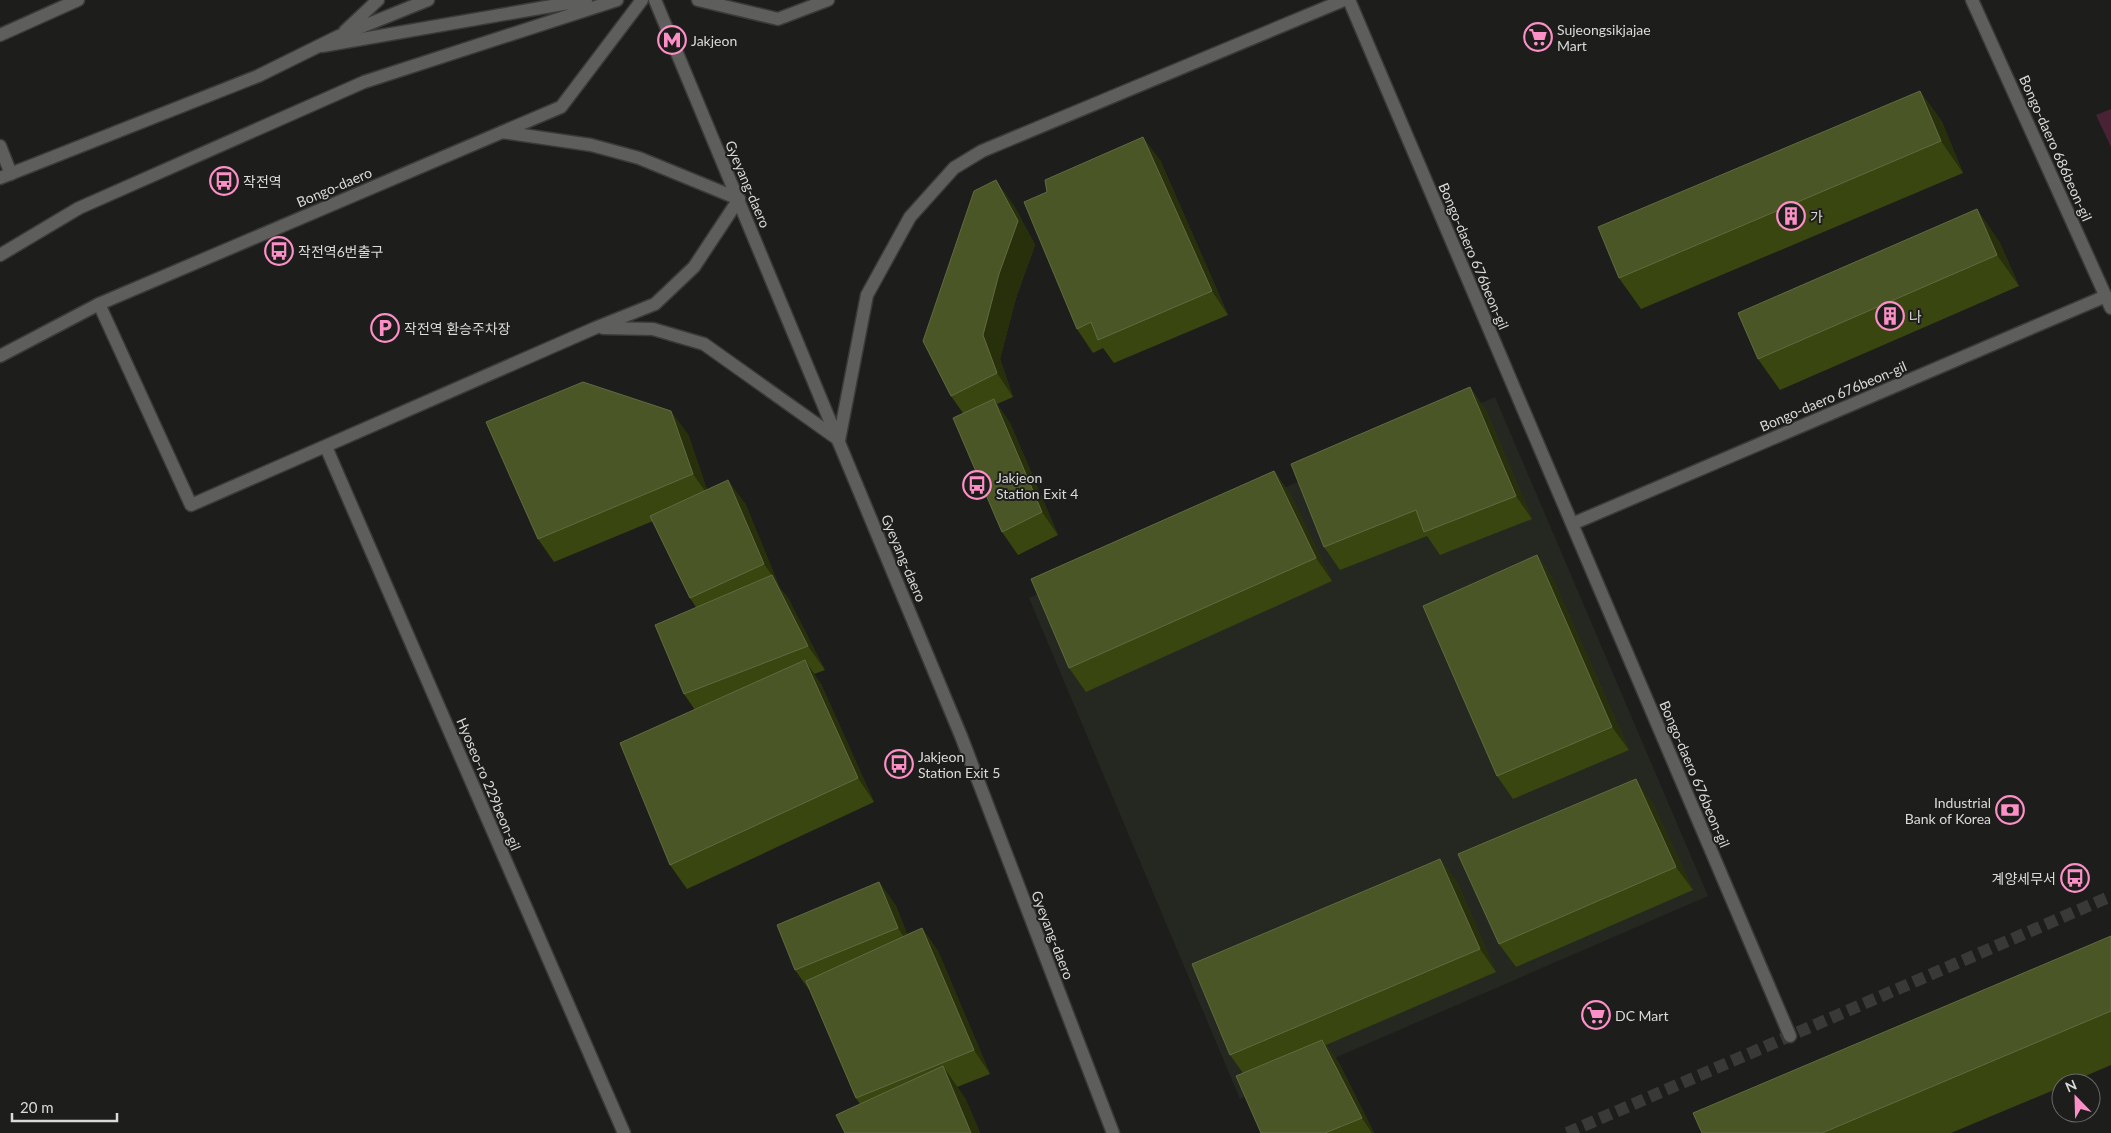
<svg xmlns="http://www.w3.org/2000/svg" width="2111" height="1133" font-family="Lato,'Noto Sans KR',sans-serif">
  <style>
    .built { fill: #252820 }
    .green { fill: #492236 }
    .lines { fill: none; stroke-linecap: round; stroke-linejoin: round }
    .secondary-tunnel { stroke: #393a37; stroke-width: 12; stroke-dasharray: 12 6; stroke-linecap: butt }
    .lane-casing { stroke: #3a3a38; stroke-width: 15 }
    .street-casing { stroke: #3a3a38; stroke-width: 15 }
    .secondary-casing { stroke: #3a3a38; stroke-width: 15 }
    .lane { stroke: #5e5f5c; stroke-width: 12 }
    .street { stroke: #5e5f5c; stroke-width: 12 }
    .secondary { stroke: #5e5f5c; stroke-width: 12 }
    .wall { fill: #394610 }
    .shaded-wall { fill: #272f0b }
    .building { fill: #4a5626; stroke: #616b42 }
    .labels { text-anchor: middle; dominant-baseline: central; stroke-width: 4; stroke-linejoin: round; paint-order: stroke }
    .poi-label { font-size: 14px; fill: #dadad8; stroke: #1d1e1b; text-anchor: start }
    .street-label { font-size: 14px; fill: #dadad8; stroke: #1d1e1b }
  </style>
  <rect width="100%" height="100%" fill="#1d1e1b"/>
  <path class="built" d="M 1495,397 L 1708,896 L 1240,1099 L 1029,598 Z"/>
  <path class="green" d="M 2111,109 L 2111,147 L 2096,115 Z"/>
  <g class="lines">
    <path class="secondary-tunnel" d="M 1567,1133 L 2111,896"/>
    <defs>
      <path id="lane" d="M 322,46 L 586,0
        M 0,255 L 79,208 L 364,82 L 617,0"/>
      <path id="street" d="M 1349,0 L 1790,1036
        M 1972,0 L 2111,308
        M 0,35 L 78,0
        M 0,146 L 11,174
        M 99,304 L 191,505 L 595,328 L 655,304 L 694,267 L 739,199
        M 603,328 L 653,329 L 704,344 L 839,440
        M 326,447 L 624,1133
        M 1572,524 L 2106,296"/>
      <path id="secondary" d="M 655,0 L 961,736 L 1113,1133
        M 698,0 L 778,19 L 828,0
        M 345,31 L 378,0
        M 502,132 L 591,145 L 639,158 L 739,199
        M 0,178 L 258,76 L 339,36 L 428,0
        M 0,356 L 99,304 L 561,107 L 642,0
        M 839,440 L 867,295 L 910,217 L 954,168 L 982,151 L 1344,0"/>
    </defs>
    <use href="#lane" class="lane-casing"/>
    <use href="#street" class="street-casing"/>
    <use href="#secondary" class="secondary-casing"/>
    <use href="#lane" class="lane"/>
    <use href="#street" class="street"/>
    <use href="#secondary" class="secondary"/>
  </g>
  <path class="wall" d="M 1920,91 L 1942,122 L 1963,173 L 1641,309 L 1619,278 Z
    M 1160,160 L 1228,315 L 1114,363 L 1103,348 L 1093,353 L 1077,329 Z
    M 1013,204 L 1035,245 L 1016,298 L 1000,359 L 1013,397 L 997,404 L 1010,423 L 1058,535 L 1018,555 L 1002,532 L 963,413 L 951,396 Z
    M 1999,241 L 2019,286 L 1780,390 L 1758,359 Z
    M 1470,387 L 1486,411 L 1532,519 L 1440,555 L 1427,536 L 1340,570 L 1324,547 Z
    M 688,434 L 707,490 L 745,503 L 780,588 L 788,598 L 825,670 L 814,674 L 821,684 L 874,802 L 687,889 L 670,865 L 695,710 L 684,694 L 696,607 L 690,598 L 653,521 L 554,562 L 538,539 Z
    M 1274,471 L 1290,494 L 1332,581 L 1086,692 L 1069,668 Z
    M 1537,555 L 1553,579 L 1629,750 L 1513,799 L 1497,776 Z
    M 1652,802 L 1693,890 L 1516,967 L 1499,944 Z
    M 1440,859 L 1457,882 L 1496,972 L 1326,1045 L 1339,1063 L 1374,1133 L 1261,1133 L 1243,1073 L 1230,1055 Z
    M 879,882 L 896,906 L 907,934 L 922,928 L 938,951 L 990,1074 L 957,1087 L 965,1098 L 980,1133 L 845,1133 L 860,1104 L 856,1098 L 810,991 L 795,970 Z
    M 2111,936 L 2111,1065 L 2069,1083 L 2061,1083 L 2061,1087 L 1951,1133 L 1702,1133 Z"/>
  <path class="shaded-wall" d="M 1920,91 L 1942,122 L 1963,173 L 1941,141 Z
    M 1143,137 L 1160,160 L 1228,315 L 1212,291 Z
    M 996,180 L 1013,204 L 1035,245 L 1016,298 L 1000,359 L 1013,397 L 997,373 L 983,335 Z
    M 1977,209 L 1999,241 L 2019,286 L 1997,255 Z
    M 1470,387 L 1486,411 L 1532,519 L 1516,496 Z
    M 994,399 L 1010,423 L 1058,535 L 1042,512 Z
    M 671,411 L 688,434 L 710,498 L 693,474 Z
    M 1274,471 L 1290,494 L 1332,581 L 1316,558 Z
    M 728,480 L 745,503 L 780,588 L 788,598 L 825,670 L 808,646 L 772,575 L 764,564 Z
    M 1537,555 L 1553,579 L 1629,750 L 1612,727 Z
    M 805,660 L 821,684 L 874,802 L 858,778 Z
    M 1636,779 L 1652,802 L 1693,890 L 1676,867 Z
    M 1440,859 L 1457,882 L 1496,972 L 1480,949 Z
    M 879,882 L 896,906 L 914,952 L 898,928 Z
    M 922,928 L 938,951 L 990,1074 L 974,1050 Z
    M 1322,1040 L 1339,1063 L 1374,1133 L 1372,1133 L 1362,1118 Z
    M 943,1066 L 965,1098 L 980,1133 L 971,1133 Z"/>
  <path class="building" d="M 1920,91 L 1941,141 L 1619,278 L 1598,227 Z
    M 1143,137 L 1212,291 L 1098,340 L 1091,322 L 1077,329 L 1024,202 L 1047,192 L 1045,180 Z
    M 996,180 L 1018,221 L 999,274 L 983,335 L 997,373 L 951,396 L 923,341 L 974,191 Z
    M 1977,209 L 1997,255 L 1758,359 L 1738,313 Z
    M 583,382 L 671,411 L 693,474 L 538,539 L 486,422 Z
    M 1470,387 L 1516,496 L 1424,532 L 1416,510 L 1324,547 L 1291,464 Z
    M 994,399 L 1042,512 L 1002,532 L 953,418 Z
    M 1274,471 L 1316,558 L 1069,668 L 1031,579 Z
    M 728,480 L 764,564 L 690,598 L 650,516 Z
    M 1537,555 L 1612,727 L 1497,776 L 1423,606 Z
    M 772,575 L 808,646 L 684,694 L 655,625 Z
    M 805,660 L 858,778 L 670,865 L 620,743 Z
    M 1636,779 L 1676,867 L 1499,944 L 1458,854 Z
    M 1440,859 L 1480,949 L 1230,1055 L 1192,964 Z
    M 879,882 L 898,928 L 795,970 L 777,925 Z
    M 922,928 L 974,1050 L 856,1098 L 806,981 Z
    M 2111,936 L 2111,1011 L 1822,1133 L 1702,1133 L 1693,1113 Z
    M 1322,1040 L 1362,1118 L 1325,1133 L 1261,1133 L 1236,1076 Z
    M 943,1066 L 971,1133 L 845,1133 L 836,1115 Z"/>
  <defs>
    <symbol id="supermarket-ring" viewBox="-11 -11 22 22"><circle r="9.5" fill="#1d1e1b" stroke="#fb8fc6" stroke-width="1.5"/><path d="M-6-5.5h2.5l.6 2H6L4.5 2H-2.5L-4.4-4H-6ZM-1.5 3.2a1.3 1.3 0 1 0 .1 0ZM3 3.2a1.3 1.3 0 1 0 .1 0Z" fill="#fb8fc6"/></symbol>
    <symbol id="metro-ring" viewBox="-11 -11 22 22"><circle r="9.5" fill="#1d1e1b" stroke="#fb8fc6" stroke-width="1.5"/><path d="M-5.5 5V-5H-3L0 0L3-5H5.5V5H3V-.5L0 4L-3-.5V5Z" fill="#fb8fc6"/></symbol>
    <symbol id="bus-ring" viewBox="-11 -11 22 22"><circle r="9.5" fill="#1d1e1b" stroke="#fb8fc6" stroke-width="1.5"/><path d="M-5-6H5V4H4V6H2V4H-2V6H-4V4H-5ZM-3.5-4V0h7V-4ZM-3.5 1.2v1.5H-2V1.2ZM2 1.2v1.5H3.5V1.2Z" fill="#fb8fc6"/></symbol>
    <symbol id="building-ring" viewBox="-11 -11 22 22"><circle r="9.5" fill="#1d1e1b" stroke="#fb8fc6" stroke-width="1.5"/><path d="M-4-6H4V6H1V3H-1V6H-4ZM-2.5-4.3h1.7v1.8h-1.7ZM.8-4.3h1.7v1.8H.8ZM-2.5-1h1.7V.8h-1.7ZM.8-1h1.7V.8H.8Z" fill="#fb8fc6"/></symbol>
    <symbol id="parking-ring" viewBox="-11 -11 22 22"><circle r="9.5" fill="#1d1e1b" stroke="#fb8fc6" stroke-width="1.5"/><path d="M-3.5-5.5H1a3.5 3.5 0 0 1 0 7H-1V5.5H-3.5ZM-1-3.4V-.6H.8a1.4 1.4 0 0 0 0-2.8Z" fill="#fb8fc6"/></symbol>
    <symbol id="bank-ring" viewBox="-11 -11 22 22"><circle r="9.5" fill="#1d1e1b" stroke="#fb8fc6" stroke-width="1.5"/><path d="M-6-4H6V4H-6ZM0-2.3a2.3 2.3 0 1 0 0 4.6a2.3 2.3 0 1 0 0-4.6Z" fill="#fb8fc6"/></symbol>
  </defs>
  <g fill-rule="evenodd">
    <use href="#supermarket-ring" x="1522" y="21" width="32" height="32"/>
    <use href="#metro-ring" x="656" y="24" width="32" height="32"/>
    <use href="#bus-ring" x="208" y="165" width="32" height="32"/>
    <use href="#building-ring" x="1775" y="200" width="32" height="32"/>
    <use href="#bus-ring" x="263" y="235" width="32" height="32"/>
    <use href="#building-ring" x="1874" y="300" width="32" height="32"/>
    <use href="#parking-ring" x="369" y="312" width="32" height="32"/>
    <use href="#bus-ring" x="961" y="469" width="32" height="32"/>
    <use href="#bus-ring" x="883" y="748" width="32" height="32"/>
    <use href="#bank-ring" x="1994" y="794" width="32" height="32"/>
    <use href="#bus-ring" x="2059" y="862" width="32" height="32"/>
    <use href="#supermarket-ring" x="1580" y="999" width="32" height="32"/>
  </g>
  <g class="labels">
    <g class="poi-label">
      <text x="1557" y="29">Sujeongsikjajae<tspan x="1557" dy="16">Mart</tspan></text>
      <text x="691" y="40">Jakjeon</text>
      <text x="243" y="181">작전역</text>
      <text x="1810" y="216">가</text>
      <text x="298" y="251">작전역6번출구</text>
      <text x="1909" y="316">나</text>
      <text x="404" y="328">작전역 환승주차장</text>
      <text x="996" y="477">Jakjeon<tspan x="996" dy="16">Station Exit 4</tspan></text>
      <text x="918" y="756">Jakjeon<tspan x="918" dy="16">Station Exit 5</tspan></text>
      <text x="1991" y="802" text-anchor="end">Industrial<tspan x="1991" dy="16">Bank of Korea</tspan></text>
      <text x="2056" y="878" text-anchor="end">계양세무서</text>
      <text x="1615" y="1015">DC Mart</text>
    </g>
    <g class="street-label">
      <text transform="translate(2056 148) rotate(66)">Bongo-daero 686beon-gil</text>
      <text transform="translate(748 184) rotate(67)">Gyeyang-daero</text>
      <text transform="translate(334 187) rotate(-23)">Bongo-daero</text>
      <text transform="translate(1474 256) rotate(67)">Bongo-daero 676beon-gil</text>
      <text transform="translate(1833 396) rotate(-23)">Bongo-daero 676beon-gil</text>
      <text transform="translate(904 558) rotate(67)">Gyeyang-daero</text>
      <text transform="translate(1695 774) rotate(67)">Bongo-daero 676beon-gil</text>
      <text transform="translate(489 784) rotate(67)">Hyoseo-ro 229beon-gil</text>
      <text transform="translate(1053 935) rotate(69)">Gyeyang-daero</text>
    </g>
  </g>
  <g transform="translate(2076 1098) rotate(337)"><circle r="24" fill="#1d1e1b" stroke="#696967"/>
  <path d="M0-4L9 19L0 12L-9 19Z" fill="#fb8fc6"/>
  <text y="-8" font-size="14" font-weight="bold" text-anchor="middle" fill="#dadad8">N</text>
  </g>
  <path d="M12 1113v8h105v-8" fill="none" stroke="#dadad8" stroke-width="2.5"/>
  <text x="20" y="1113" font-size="15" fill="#dadad8" stroke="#1d1e1b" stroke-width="4" paint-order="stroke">20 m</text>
</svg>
